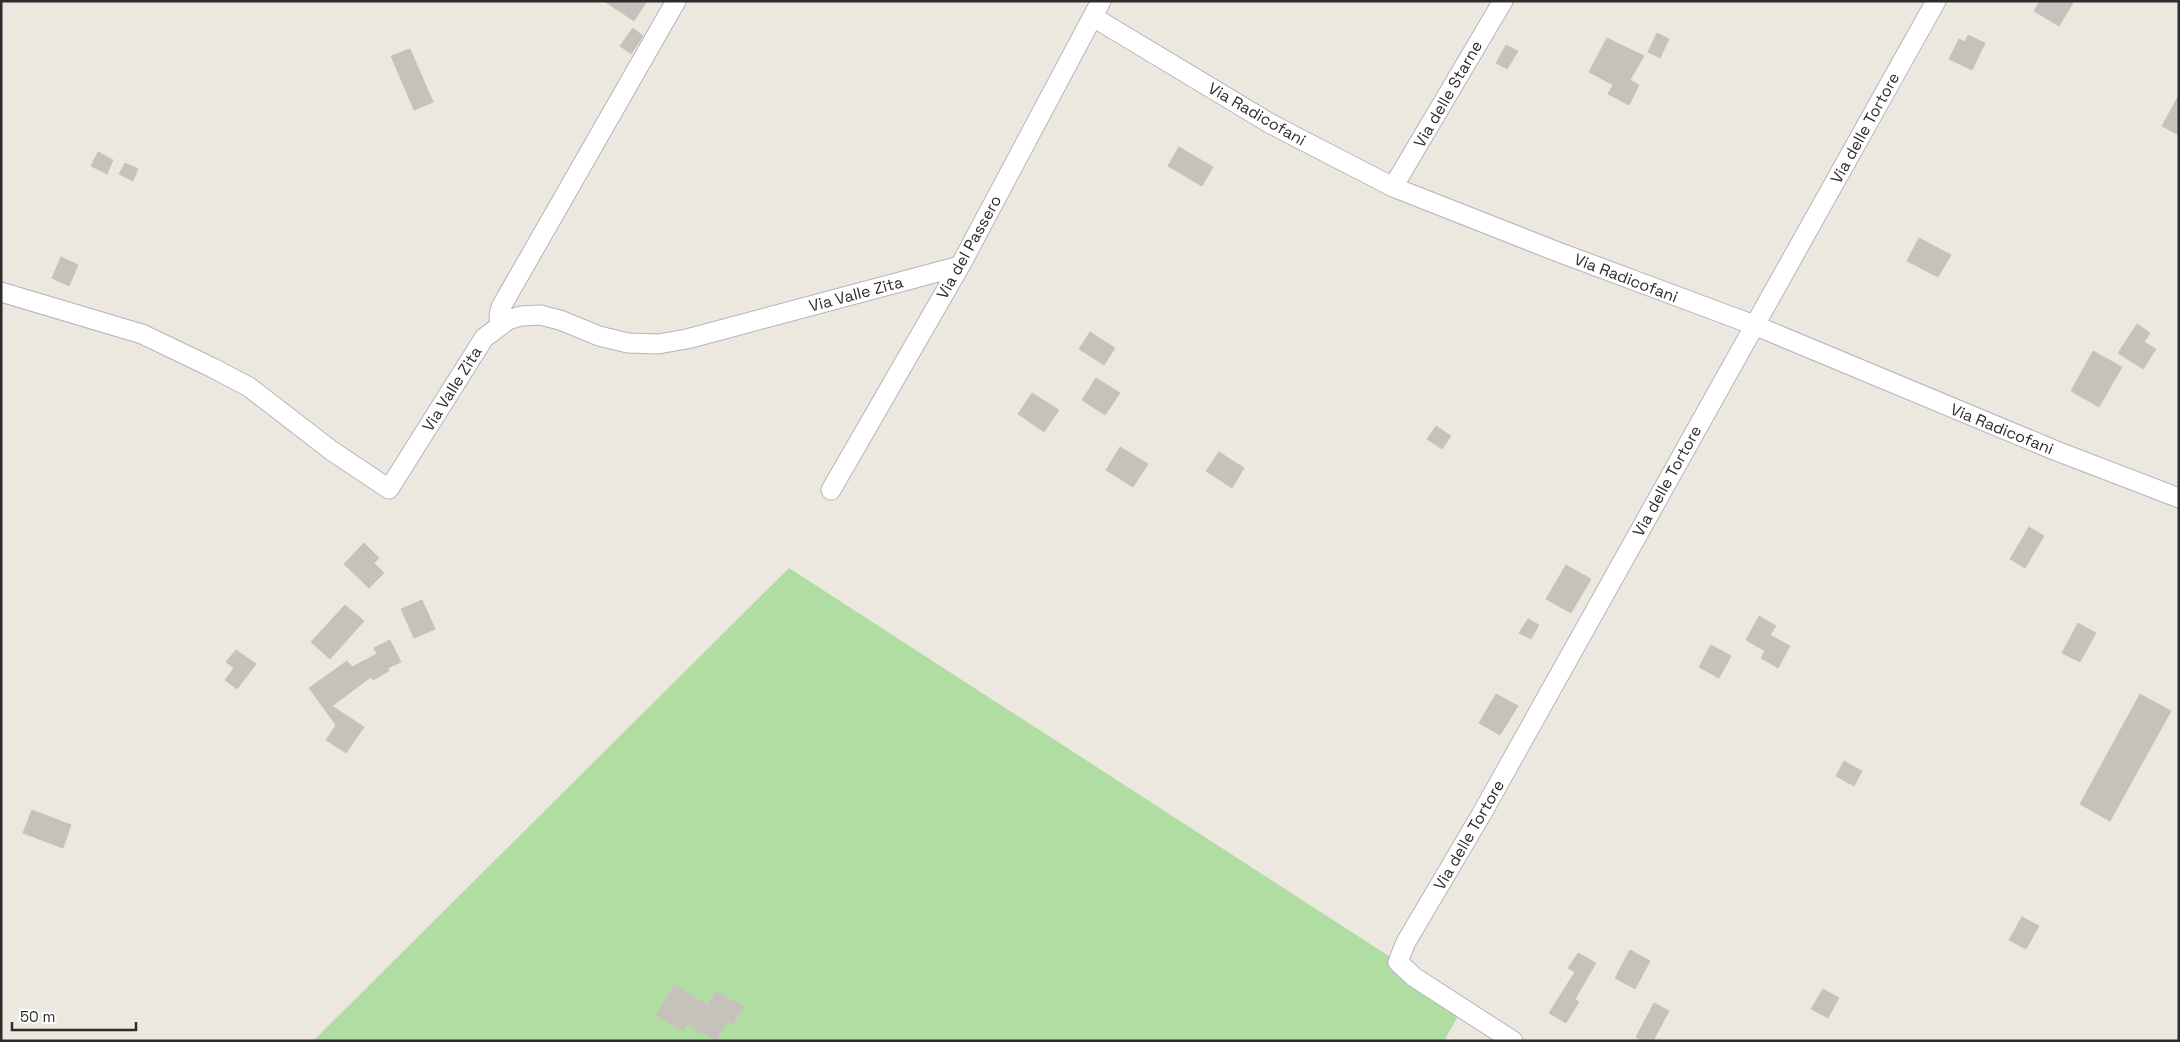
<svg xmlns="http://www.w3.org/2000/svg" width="2180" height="1042" font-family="'Space Grotesk',sans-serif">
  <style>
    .green { fill: #afdda2 }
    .building { fill: #c5c2bb; stroke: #c8c4b9 }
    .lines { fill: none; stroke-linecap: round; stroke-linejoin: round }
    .minor-casing { stroke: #b3b4be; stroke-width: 21 }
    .minor { stroke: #fff; stroke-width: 19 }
    .labels { text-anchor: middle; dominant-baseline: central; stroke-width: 5; stroke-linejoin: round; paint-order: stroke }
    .street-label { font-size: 16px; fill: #2c2c2c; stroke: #fff }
  </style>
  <rect width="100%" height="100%" fill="#ece8e0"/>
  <path class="green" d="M 789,568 L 1398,962 L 1462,1009 L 1444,1041 L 313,1041 Z"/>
  <path class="building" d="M 604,1 L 647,1 L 634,21 Z
    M 2040,1 L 2074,1 L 2059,26 L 2034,11 Z
    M 633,28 L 643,36 L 631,54 L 620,46 Z
    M 1657,33 L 1669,39 L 1660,58 L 1648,52 Z
    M 1968,35 L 1985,43 L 1972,70 L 1949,59 L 1959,39 L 1965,42 Z
    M 1607,38 L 1644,56 L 1630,80 L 1639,85 L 1629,105 L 1608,94 L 1613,85 L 1589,72 Z
    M 1506,45 L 1518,51 L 1507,69 L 1496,63 Z
    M 410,49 L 433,102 L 414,110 L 391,56 Z
    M 2179,95 L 2179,135 L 2162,126 Z
    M 1179,147 L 1213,167 L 1202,186 L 1168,166 Z
    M 98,152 L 113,160 L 107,174 L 91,166 Z
    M 125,163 L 138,169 L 133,181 L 119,174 Z
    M 1919,238 L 1951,255 L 1938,277 L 1907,261 Z
    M 61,257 L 78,265 L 69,286 L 52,278 Z
    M 2137,324 L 2150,333 L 2144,342 L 2156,349 L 2143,369 L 2118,353 Z
    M 1090,332 L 1115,348 L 1104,365 L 1079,349 Z
    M 2093,351 L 2122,367 L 2099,407 L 2071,391 Z
    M 1096,378 L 1120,393 L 1105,415 L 1082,400 Z
    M 1032,393 L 1059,410 L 1044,432 L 1018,414 Z
    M 1436,426 L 1451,436 L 1442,449 L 1427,439 Z
    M 1120,447 L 1148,464 L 1133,487 L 1106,470 Z
    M 1219,452 L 1244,468 L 1232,488 L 1206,471 Z
    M 2029,527 L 2044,536 L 2025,568 L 2010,559 Z
    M 364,543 L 379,558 L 374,563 L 384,573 L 369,588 L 344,564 Z
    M 1566,565 L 1591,579 L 1571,613 L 1546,599 Z
    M 422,600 L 435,629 L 414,638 L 401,609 Z
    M 345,605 L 364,621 L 330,659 L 311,642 Z
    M 1759,616 L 1776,626 L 1770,635 L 1790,646 L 1778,668 L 1761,658 L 1765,651 L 1746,640 Z
    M 1528,619 L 1539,625 L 1531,639 L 1519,633 Z
    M 2078,623 L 2096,633 L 2080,662 L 2062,653 Z
    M 390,640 L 401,662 L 388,668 L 389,671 L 373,680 L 371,677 L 332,706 L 364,727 L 346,753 L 326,740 L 336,725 L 309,688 L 347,661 L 352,667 L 377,654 L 374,648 Z
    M 1711,645 L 1731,656 L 1719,678 L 1699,667 Z
    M 236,650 L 256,664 L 237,689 L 225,680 L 234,668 L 226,662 Z
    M 1496,694 L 1518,706 L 1500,735 L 1479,723 Z
    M 2140,694 L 2171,711 L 2110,821 L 2080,804 Z
    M 1844,761 L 1862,771 L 1854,786 L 1836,776 Z
    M 32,810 L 71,825 L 63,848 L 23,833 Z
    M 2022,917 L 2039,926 L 2026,949 L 2009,940 Z
    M 1630,950 L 1650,961 L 1635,989 L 1615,978 Z
    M 1578,953 L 1596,963 L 1575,999 L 1579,1002 L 1566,1023 L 1549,1013 L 1575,972 L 1568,968 Z
    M 674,985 L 708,1005 L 716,991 L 744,1007 L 733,1024 L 727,1021 L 716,1041 L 687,1024 L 683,1031 L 656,1015 Z
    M 1823,989 L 1839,998 L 1828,1018 L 1811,1009 Z
    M 1654,1003 L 1669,1011 L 1653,1041 L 1643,1041 L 1636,1037 Z"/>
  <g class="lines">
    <defs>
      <path id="minor" d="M 1093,17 L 1271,124 L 1393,187 L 1558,252 L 1754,325 L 2054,450 L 2179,498
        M 1393,187 L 1503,1
        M 1,292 L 142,334 L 213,368 L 249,387 L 332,451 L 389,489 L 484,338 L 508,320 L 521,316 L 540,315 L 560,320 L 599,336 L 628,343 L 658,344 L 687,339 L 960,266
        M 500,324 L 499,316 L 501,307 L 676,1
        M 831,490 L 960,266 L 1101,1
        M 1513,1041 L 1414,977 L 1398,962 L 1406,942 L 1481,815 L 1936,1"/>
    </defs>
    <use href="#minor" class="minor-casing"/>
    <use href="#minor" class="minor"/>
  </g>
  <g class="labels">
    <g class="street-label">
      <text transform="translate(1448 94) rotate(-60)">Via delle Starne</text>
      <text transform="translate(1257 114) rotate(30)">Via Radicofani</text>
      <text transform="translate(1865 128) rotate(-61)">Via delle Tortore</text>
      <text transform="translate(969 247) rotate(-61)">Via del Passero</text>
      <text transform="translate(1626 278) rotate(21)">Via Radicofani</text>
      <text transform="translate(856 294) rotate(-15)">Via Valle Zita</text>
      <text transform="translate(452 389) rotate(-58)">Via Valle Zita</text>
      <text transform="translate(2002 429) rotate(22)">Via Radicofani</text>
      <text transform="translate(1667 481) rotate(-61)">Via delle Tortore</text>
      <text transform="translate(1469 835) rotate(-60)">Via delle Tortore</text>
    </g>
  </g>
  <rect width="2180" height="1042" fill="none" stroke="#2c2c2c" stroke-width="5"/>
  <path d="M12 1022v8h124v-8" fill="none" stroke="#2c2c2c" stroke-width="2.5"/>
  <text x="20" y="1022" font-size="15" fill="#2c2c2c" stroke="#ffffff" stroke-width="4" paint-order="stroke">50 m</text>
</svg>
